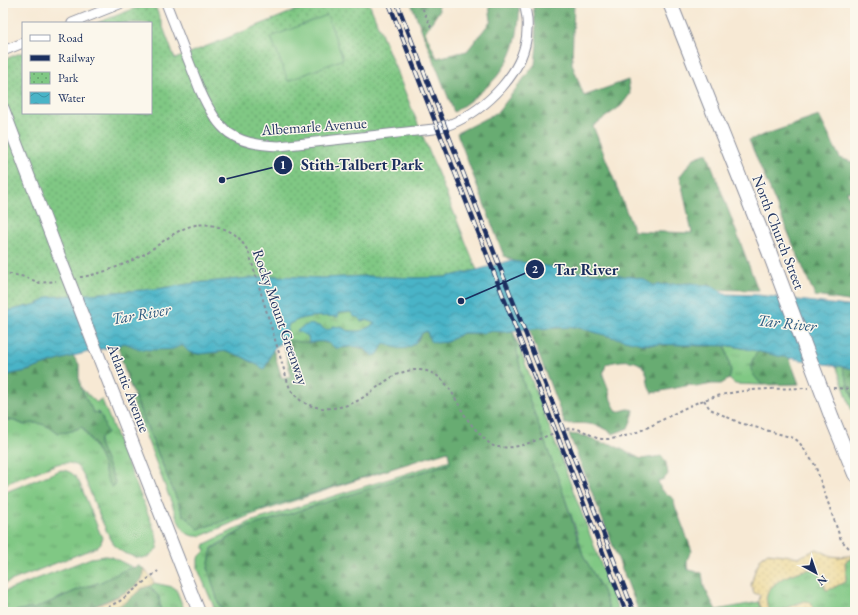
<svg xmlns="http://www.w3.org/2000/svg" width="858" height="615" font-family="'EB Garamond',serif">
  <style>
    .grass { fill: url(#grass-tufts); stroke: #4e7c71 }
    .forest { fill: url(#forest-firs); stroke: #426e68 }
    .wetland { fill: url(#wetland-marsh); stroke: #4e7c71 }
    .sand { fill: url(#sand-dots); stroke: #84847e }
    .park { fill: url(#park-dots); stroke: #4e7c71 }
    .garden { fill: #80c884; stroke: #4e7c71 }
    .water { fill: url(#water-waves); stroke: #327292 }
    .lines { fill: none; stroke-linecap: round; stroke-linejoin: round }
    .street-casing { stroke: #898c99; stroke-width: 11 }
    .secondary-casing { stroke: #898c99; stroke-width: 14 }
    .primary-casing { stroke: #898c99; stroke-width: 16 }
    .path { stroke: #898c99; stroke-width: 2; stroke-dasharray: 3 3; stroke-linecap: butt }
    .street { stroke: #fff; stroke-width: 9 }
    .secondary { stroke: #fff; stroke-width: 12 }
    .primary { stroke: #fff; stroke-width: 14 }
    .rail-casing { stroke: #1b2f5e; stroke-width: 4.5 }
    .rail { stroke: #fbf7ec; stroke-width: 3; stroke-dasharray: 9; stroke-linecap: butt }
    .secondary-bridge-casing { stroke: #898c99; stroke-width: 14; stroke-linecap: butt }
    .primary-bridge-casing { stroke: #898c99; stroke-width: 16; stroke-linecap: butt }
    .secondary-bridge { stroke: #fff; stroke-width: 12 }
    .primary-bridge { stroke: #fff; stroke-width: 14 }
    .labels { text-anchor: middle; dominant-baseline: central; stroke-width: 3; stroke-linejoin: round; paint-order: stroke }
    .street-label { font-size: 15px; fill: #1b2f5e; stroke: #fbf7ec }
    .water-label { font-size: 16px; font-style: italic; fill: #29577e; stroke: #fbf7ec }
    .leader { fill: none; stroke: #1b2f5e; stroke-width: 1.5 }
    .callout-dot { fill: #1b2f5e; stroke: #fbf7ec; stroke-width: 1.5 }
    .mark-label { font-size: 12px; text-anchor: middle; font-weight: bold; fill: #fff }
    .callout-label { font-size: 16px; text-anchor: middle; font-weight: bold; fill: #1b2f5e; stroke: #fbf7ec; stroke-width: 3; stroke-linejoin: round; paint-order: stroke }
  </style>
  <defs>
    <pattern id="grass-tufts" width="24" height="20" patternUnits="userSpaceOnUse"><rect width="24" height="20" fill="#80c884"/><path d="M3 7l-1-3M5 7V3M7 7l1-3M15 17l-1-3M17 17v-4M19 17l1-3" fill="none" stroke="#68a36f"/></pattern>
    <pattern id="forest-firs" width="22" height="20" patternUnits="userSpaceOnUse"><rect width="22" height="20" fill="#68ac72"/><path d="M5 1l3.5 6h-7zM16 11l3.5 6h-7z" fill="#558c61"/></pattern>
    <pattern id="wetland-marsh" width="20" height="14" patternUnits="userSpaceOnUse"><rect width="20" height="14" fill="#80c884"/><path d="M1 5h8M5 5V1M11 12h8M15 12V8" fill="none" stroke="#68a36f"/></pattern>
    <pattern id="sand-dots" width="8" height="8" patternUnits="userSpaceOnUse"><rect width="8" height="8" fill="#eeda9e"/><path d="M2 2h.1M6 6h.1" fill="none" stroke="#ccbb8a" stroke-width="1.8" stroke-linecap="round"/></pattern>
    <pattern id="park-dots" width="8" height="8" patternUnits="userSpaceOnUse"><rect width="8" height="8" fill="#80c884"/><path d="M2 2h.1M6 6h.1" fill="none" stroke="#68a36f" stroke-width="1.8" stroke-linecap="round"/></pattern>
    <pattern id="water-waves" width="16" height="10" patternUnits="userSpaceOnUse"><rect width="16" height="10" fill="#49b4c7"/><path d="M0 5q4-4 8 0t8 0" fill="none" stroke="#3c93a5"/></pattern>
  </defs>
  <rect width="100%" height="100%" fill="#fbf7ec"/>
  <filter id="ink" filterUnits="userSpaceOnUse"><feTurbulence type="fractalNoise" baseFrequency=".025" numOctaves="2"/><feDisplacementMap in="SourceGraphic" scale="8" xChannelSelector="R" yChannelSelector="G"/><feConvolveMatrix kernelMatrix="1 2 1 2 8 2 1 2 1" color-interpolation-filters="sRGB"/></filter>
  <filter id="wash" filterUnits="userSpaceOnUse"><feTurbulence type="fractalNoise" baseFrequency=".012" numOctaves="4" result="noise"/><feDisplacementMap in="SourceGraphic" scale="16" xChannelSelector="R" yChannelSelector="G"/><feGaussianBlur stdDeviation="0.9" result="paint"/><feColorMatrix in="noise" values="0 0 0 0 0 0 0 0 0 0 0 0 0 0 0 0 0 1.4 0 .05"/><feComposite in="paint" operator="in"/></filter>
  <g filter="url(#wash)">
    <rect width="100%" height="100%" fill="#f7e9d4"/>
    <path class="grass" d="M 513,331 L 619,612 L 610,612 L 603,591 L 583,555 L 576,529 L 523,382 Z
      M 725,345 L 758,351 L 752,361 L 759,382 L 762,385 L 735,384 L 729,379 L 731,371 Z
      M 836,365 L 842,366 L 855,405 L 855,420 Z
      M 81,388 L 97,403 L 99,400 L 102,400 L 156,534 L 158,547 C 152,556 146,560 135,557 C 129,555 123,553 118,549 C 107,539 90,491 83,474 C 77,463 69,461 57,464 L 5,484 L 3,484 L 3,437 L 4,437 L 4,432 L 3,431 L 3,419 L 15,421 L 24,425 C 35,420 49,425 57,433 L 68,432 L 82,427 L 93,444 L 104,465 L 104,472 L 115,482 L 99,444 L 100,438 L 106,434 L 102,417 L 98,412 L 94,413 L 86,399 Z
      M 131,397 L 134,397 L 183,514 L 198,529 L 448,450 L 251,515 L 201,536 C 187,537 184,532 178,520 Z
      M 450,460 L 450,463 L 245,528 L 212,548 L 208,568 L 218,602 L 224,612 L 216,612 L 198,569 L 198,558 L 205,551 L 204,547 L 205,544 L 250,522 Z
      M 61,470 C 72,471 75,475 80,484 L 102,538 L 101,543 L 97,547 L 3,584 L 3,493 Z
      M 105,556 L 112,557 L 134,568 L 127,569 L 101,582 L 82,588 L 34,609 L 25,609 L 12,612 L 3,612 L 3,592 L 91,558 Z
      M 855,556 L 855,612 L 814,612 L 812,605 L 810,602 C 796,600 784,612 771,612 C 752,586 796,569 817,569 L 820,573 L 826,590 L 833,588 L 846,581 L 845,562 Z
      M 154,583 L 173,587 L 176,589 L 185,612 L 161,612 L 159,597 L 149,586 Z
      M 759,602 L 763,612 L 717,612 L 717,610 Z"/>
    <path class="forest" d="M 411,3 L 438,3 L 439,11 L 425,32 L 437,58 L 467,51 L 491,21 L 489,3 L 518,3 C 520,12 519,19 518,27 C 513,70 487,89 454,112 Z
      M 533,3 L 574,3 L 572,64 L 584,96 L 628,80 L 630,94 L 621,106 L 593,126 L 634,231 L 692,233 L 680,176 L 694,158 L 707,153 L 758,290 L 659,289 L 536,272 L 504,256 L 457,133 L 498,112 L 535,64 L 537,45 Z
      M 819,116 L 840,158 L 855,163 L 855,193 L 847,191 L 855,213 L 855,302 L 815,296 L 749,140 Z
      M 576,327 L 612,337 L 651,345 L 657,343 L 700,346 L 725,345 L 731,371 L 729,379 L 721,384 L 712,384 L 696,387 L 690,385 L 652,393 C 648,388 648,382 647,375 C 642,356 620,360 606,364 L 603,375 L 608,388 L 611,400 L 617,412 L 628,409 L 634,410 L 633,416 L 628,428 L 613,434 C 598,422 582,423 565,424 L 529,329 Z
      M 427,331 L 428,336 L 447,342 L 462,333 L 484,333 L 493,331 L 503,332 L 513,331 L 523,382 L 561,486 L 583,555 L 603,591 L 610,612 L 224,612 L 218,602 L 208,568 L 212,549 L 245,528 L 450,463 L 448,451 L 198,529 L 183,514 L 127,378 L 118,346 L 122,343 C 129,343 134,348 142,349 C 146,350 151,349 155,349 C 168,348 169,350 182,345 L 189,352 L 198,354 L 227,351 L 243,357 L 255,364 L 268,363 L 270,354 L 273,349 L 282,378 L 291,376 L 283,342 L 287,340 L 309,343 L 320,341 L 344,348 L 354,346 L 363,349 L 368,353 L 378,354 L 384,343 C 393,348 410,350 417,341 C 419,339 421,335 422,333 Z
      M 758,351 L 789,357 L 799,384 L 762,385 C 749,371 747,367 758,351 Z
      M 73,356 L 79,364 L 79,378 L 81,388 L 86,399 L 94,413 L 97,412 L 102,417 L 107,434 L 100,438 L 99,444 L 115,482 L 114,486 L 112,487 C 107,480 105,475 104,467 C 103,460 87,432 82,427 L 68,432 L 57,433 C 49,425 35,420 25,425 L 15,421 L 3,419 L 3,378 L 8,375 L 31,370 L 42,365 Z
      M 842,366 L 855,369 L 855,405 Z
      M 569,434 L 586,436 L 602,443 L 611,444 L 641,459 L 662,456 L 666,463 L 668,474 L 664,479 L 658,481 L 661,490 L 674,499 L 675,506 L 692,551 C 687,557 686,562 688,570 L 702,573 L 704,587 L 717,612 L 639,612 Z
      M 139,566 L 144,569 L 144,574 L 140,582 L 131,590 L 81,612 L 12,612 L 25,609 L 34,609 L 82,588 L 101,582 L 127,569 Z
      M 149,586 L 159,597 L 161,612 L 107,612 L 127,601 L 142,588 Z"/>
    <path class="wetland" d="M 345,311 C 352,312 358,315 361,321 L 367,320 L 376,324 C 371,326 366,331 361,331 C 350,333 342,327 332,326 L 331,329 L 308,336 L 309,343 L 287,340 L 287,330 L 289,324 C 293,323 296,320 300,319 C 308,316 330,316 338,317 L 339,313 Z"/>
    <path class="sand" d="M 817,549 L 831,556 L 839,557 L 855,555 L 845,562 L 846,581 L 833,588 L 826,590 L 820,573 L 816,569 C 796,569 752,586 771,612 L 763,612 L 759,602 L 760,595 L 754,593 L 751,585 L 755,570 L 761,558 L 768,553 L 800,557 Z
      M 144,569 L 151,577 L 154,583 L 149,586 L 142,588 L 127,601 L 107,612 L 81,612 C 95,606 140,591 144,575 C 144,574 144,570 144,569 Z
      M 805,601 L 810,602 L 812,605 L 814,612 L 777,612 Z"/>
    <path class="park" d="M 149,3 L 154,3 L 175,59 L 314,3 L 369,3 L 477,270 L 446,277 L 416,278 L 366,276 L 323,278 L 273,276 L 195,283 L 157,289 L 48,297 L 38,304 L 3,312 L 3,60 L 23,52 L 23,113 L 151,113 L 151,23 L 97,23 Z"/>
    <path class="garden" d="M 327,15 L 343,59 L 288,81 L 271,37 Z"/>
    <path class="water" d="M 509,261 L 529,263 L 578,272 L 633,277 L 643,279 L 653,285 L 692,283 L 715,287 L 724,294 L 758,295 L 855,307 L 855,369 L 778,356 L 734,346 L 642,344 L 612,337 L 576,327 L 529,329 L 503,332 L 493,331 L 484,333 L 462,333 L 447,342 L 436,343 L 430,341 L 427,331 L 422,333 C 412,351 402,352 384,343 L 378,354 L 374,356 C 369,354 367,350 363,348 C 355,345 344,348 335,348 C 328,340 319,341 309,343 L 308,336 L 297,331 C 306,323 316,322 325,330 L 331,329 L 332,326 L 341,327 L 348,331 L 361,331 L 375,324 L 367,320 L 361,321 L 359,318 L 353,316 L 351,312 L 339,313 L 338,317 C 330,316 308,316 300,319 C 296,320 293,323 289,324 L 287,330 L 287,340 C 268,348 273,355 264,369 L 243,357 L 227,351 L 199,354 L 189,352 L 182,345 C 179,346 176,348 173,349 C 169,350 144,350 140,349 C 133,347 129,343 122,343 L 118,346 C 89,351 60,359 32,369 C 23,373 12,372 3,378 L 3,312 L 38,304 L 48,297 L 157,289 L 195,283 L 273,276 L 323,278 L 366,276 L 416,278 L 446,277 L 477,270 Z"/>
  </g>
  <g filter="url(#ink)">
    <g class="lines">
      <defs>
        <path id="street" d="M 166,3 L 200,90 C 218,131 233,145 279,146 L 434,129 C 439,127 446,126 451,124 C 487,109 526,71 527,30 C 528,22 526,11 524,3
          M 72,23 L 122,3
          M 3,51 L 23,43"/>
        <path id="secondary" d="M 3,109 L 54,243
          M 115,398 L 199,612"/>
        <path id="primary" d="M 670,3 L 770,254
          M 832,418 L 855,474"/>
      </defs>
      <use href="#street" class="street-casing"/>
      <use href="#secondary" class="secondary-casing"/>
      <use href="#primary" class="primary-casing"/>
      <path class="path" d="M 420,3 L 431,27
        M 3,273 L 6,273 L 25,277 L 40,283 L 56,281
        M 80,277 C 100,275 129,263 146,253 C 170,238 188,217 218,227 C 236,232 240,238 249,253 L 285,373 C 287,379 288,385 291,390 C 305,412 335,412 357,401 C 378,390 394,368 420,370 C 447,372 454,399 466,417 C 471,425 478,432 484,438 C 489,443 492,447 499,447 C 523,450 544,435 566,429 C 578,426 586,433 597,438 C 603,440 614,439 621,437 C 649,431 675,410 704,400 C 738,388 772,389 808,388
        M 833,388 L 855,389
        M 704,400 L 710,409 L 740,423 L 783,435 L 794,438 L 799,442 L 815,465 L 841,540 L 855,554
        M 97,612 L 120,601 L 158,571"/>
      <use href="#street" class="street"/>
      <use href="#secondary" class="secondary"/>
      <use href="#primary" class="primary"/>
      <defs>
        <path id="rail" d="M 389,3 L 626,612
          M 397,3 L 634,612"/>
      </defs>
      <use href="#rail" class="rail-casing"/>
      <use href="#rail" class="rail"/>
      <defs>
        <path id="secondary-bridge" d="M 54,243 L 115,398"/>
        <path id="primary-bridge" d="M 770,254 L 832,418"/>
      </defs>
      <use href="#secondary-bridge" class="secondary-bridge-casing"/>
      <use href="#primary-bridge" class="primary-bridge-casing"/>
      <use href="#secondary-bridge" class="secondary-bridge"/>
      <use href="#primary-bridge" class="primary-bridge"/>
    </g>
  </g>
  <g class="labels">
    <g class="street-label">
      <text transform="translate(314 126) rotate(-4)">Albemarle Avenue</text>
      <text transform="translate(779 232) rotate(69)">North Church Street</text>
      <text transform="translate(281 317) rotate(71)">Rocky Mount Greenway</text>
      <text transform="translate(129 388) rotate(69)">Atlantic Avenue</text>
    </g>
    <g class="water-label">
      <text transform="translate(141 314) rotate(-10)">Tar River</text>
      <text transform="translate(787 323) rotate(6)">Tar River</text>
    </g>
  </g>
  <path class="leader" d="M222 180L283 165M461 301L535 269"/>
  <g class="callout-dot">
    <circle cx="222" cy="180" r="4"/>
    <circle cx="461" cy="301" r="4"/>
    <circle cx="283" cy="165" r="10"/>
    <circle cx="535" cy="269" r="10"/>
  </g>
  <g class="mark-label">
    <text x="283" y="169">1</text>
    <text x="535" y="273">2</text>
  </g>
  <g class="callout-label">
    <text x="362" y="170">Stith-Talbert Park</text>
    <text x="586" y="275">Tar River</text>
  </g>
  <rect width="858" height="615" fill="none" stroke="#fbf7ec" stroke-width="16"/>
  <rect x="22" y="22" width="130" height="92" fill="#fbf7ec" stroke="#a1a7b3"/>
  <rect x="30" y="35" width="20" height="6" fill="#ffffff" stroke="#a1a7b3"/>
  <text x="58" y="42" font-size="12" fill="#1b2f5e">Road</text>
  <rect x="30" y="55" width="20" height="6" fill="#1b2f5e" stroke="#a1a7b3"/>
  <text x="58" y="62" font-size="12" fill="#1b2f5e">Railway</text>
  <rect x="30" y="72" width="20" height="12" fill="url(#park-dots)" stroke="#a1a7b3"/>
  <text x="58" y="82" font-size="12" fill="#1b2f5e">Park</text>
  <rect x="30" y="92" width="20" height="12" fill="url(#water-waves)" stroke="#a1a7b3"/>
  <text x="58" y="102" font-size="12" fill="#1b2f5e">Water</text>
  <g transform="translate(816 573) rotate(140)" stroke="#fbf7ec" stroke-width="3" paint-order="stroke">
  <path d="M0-3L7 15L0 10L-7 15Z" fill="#1b2f5e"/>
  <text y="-6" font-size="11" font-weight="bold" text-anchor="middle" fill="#1b2f5e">N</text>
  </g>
</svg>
